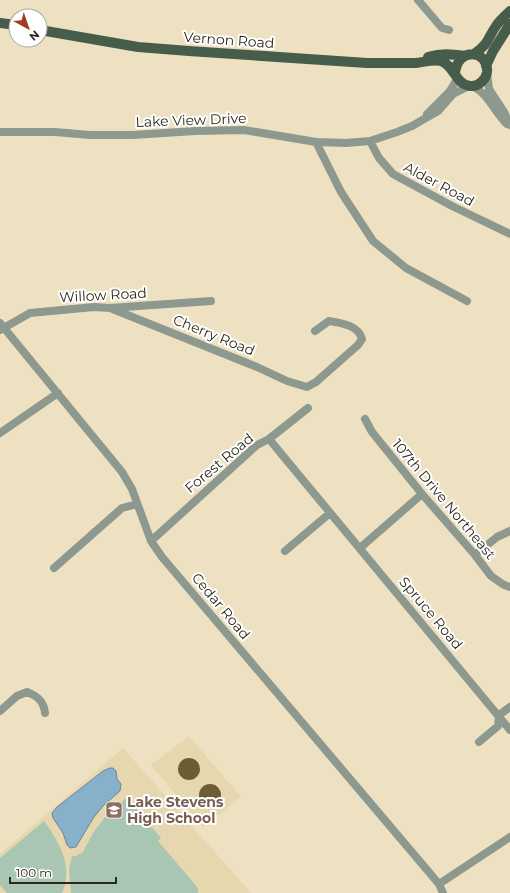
<svg xmlns="http://www.w3.org/2000/svg" width="510" height="893" font-family="Montserrat,sans-serif">
  <style>
    .built { fill: #e7d7af }
    .green { fill: #a9c6b3 }
    .water { fill: #87b0cb; stroke: #6c8796 }
    .building { fill: #6c5d36 }
    .lines { fill: none; stroke-linecap: round; stroke-linejoin: round }
    .minor { stroke: #8d998f; stroke-width: 8 }
    .major { stroke: #475d4c; stroke-width: 10 }
    .labels { text-anchor: middle; dominant-baseline: central; stroke-width: 4; stroke-linejoin: round; paint-order: stroke }
    .street-label { font-size: 14px; fill: #2d281c; stroke: #fff }
    .education-label { font-size: 14px; font-weight: bold; fill: #785e54; stroke: #fff; text-anchor: start }
  </style>
  <rect width="100%" height="100%" fill="#eee1c1"/>
  <path class="built" d="M 189,736 L 241,797 L 203,827 L 151,765 Z
    M 123,748 L 251,893 L 0,893 L 0,854 Z"/>
  <path class="green" d="M 127,797 L 161,838 L 158,841 L 198,888 L 198,893 L 71,893 L 69,869 L 72,856 L 76,856 L 83,852 L 93,833 L 105,817 Z
    M 44,821 C 59,842 74,867 62,893 L 7,893 L 0,885 L 0,858 Z"/>
  <path class="water" d="M 110,768 L 113,768 L 116,771 L 117,779 L 121,784 L 120,791 L 104,805 L 94,817 L 76,847 L 70,848 L 67,845 L 63,833 L 53,818 L 52,813 L 57,807 L 103,771 Z"/>
  <path class="building" d="M178 769a11 11 0 1 1 22 0a11 11 0 1 1-22 0Z
    M199 795a11 11 0 1 1 22 0a11 11 0 1 1-22 0Z"/>
  <g class="lines">
    <path class="minor" d="M 418,0 L 442,28 L 449,30
      M 487,73 L 489,89 L 504,112 L 510,125
      M 471,86 C 488,92 494,112 507,124
      M 427,114 L 450,91 L 457,79
      M 0,132 L 55,132 L 90,135 L 133,135 L 195,131 L 244,130 L 316,142 L 346,143 L 370,141 L 397,132 L 412,126 L 438,111 L 453,94 L 469,86
      M 370,141 L 379,158 L 393,174 L 452,206 L 510,234
      M 316,142 L 341,192 L 373,241 L 406,268 L 467,301
      M 110,308 L 257,367 L 287,381 L 307,387 L 316,382 L 358,345 L 362,339 C 358,325 341,323 329,321 L 315,331
      M 0,323 L 122,472 L 132,489 L 151,541 L 162,557 L 439,884 L 443,893
      M 0,330 L 30,313 L 94,307 L 110,308 L 211,301
      M 365,419 L 372,432 L 422,494 L 475,555 L 491,576 L 504,585 L 510,587
      M 0,433 L 58,393
      M 269,439 L 510,730
      M 151,541 L 257,445 L 269,439 L 308,408
      M 360,548 L 422,494
      M 285,551 L 330,513
      M 475,555 L 497,537 L 510,531
      M 54,568 L 122,508 L 137,504
      M 0,711 L 17,696 L 27,692 C 38,696 44,702 45,713
      M 479,742 L 498,726 L 499,715 L 510,707
      M 439,884 L 510,837"/>
    <path class="major" d="M 0,23 L 16,25
      M 40,30 L 138,47 L 189,51 L 367,63 C 384,63 400,63 416,63 C 424,62 434,59 441,61 C 455,66 455,84 470,86 C 478,87 486,80 487,72 C 489,50 457,46 455,74
      M 474,54 C 489,44 487,39 496,26 C 500,20 505,16 510,11
      M 428,57 C 441,53 451,54 465,56
      M 486,66 L 493,51 L 510,24"/>
  </g>
  <defs>
    <symbol id="school-square" viewBox="-11 -11 22 22"><rect x="-9" y="-9" width="18" height="18" rx="4" fill="#8d6e63" stroke="#fff"/><path d="M0-5L7-2L0 1L-7-2ZM-4 1L0 2.5L4 1V4Q0 6-4 4Z" fill="#fff"/></symbol>
  </defs>
  <g fill-rule="evenodd">
    <use href="#school-square" x="104" y="800" width="20" height="20"/>
  </g>
  <g class="labels">
    <g class="street-label">
      <text transform="translate(229 40) rotate(4)">Vernon Road</text>
      <text transform="translate(191 120) rotate(-2)">Lake View Drive</text>
      <text transform="translate(439 184) rotate(28)">Alder Road</text>
      <text transform="translate(103 295) rotate(-3)">Willow Road</text>
      <text transform="translate(214 335) rotate(22)">Cherry Road</text>
      <text transform="translate(219 463) rotate(-40)">Forest Road</text>
      <text transform="translate(444 499) rotate(50)">107th Drive Northeast</text>
      <text transform="translate(221 606) rotate(50)">Cedar Road</text>
      <text transform="translate(431 613) rotate(50)">Spruce Road</text>
    </g>
    <g class="education-label">
      <text x="127" y="802">Lake Stevens<tspan x="127" dy="16">High School</tspan></text>
    </g>
  </g>
  <g transform="translate(28 28) rotate(140)"><circle r="19" fill="#ffffff" stroke="#aba9a4"/>
  <path d="M0-3L7 15L0 10L-7 15Z" fill="#a33a22"/>
  <text y="-6" font-size="11" font-weight="bold" text-anchor="middle" fill="#2d281c">N</text>
  </g>
  <path d="M10 877v6h106v-6" fill="none" stroke="#2d281c" stroke-width="2"/>
  <text x="16" y="877" font-size="12" fill="#2d281c" stroke="#ffffff" stroke-width="3" paint-order="stroke">100 m</text>
</svg>
